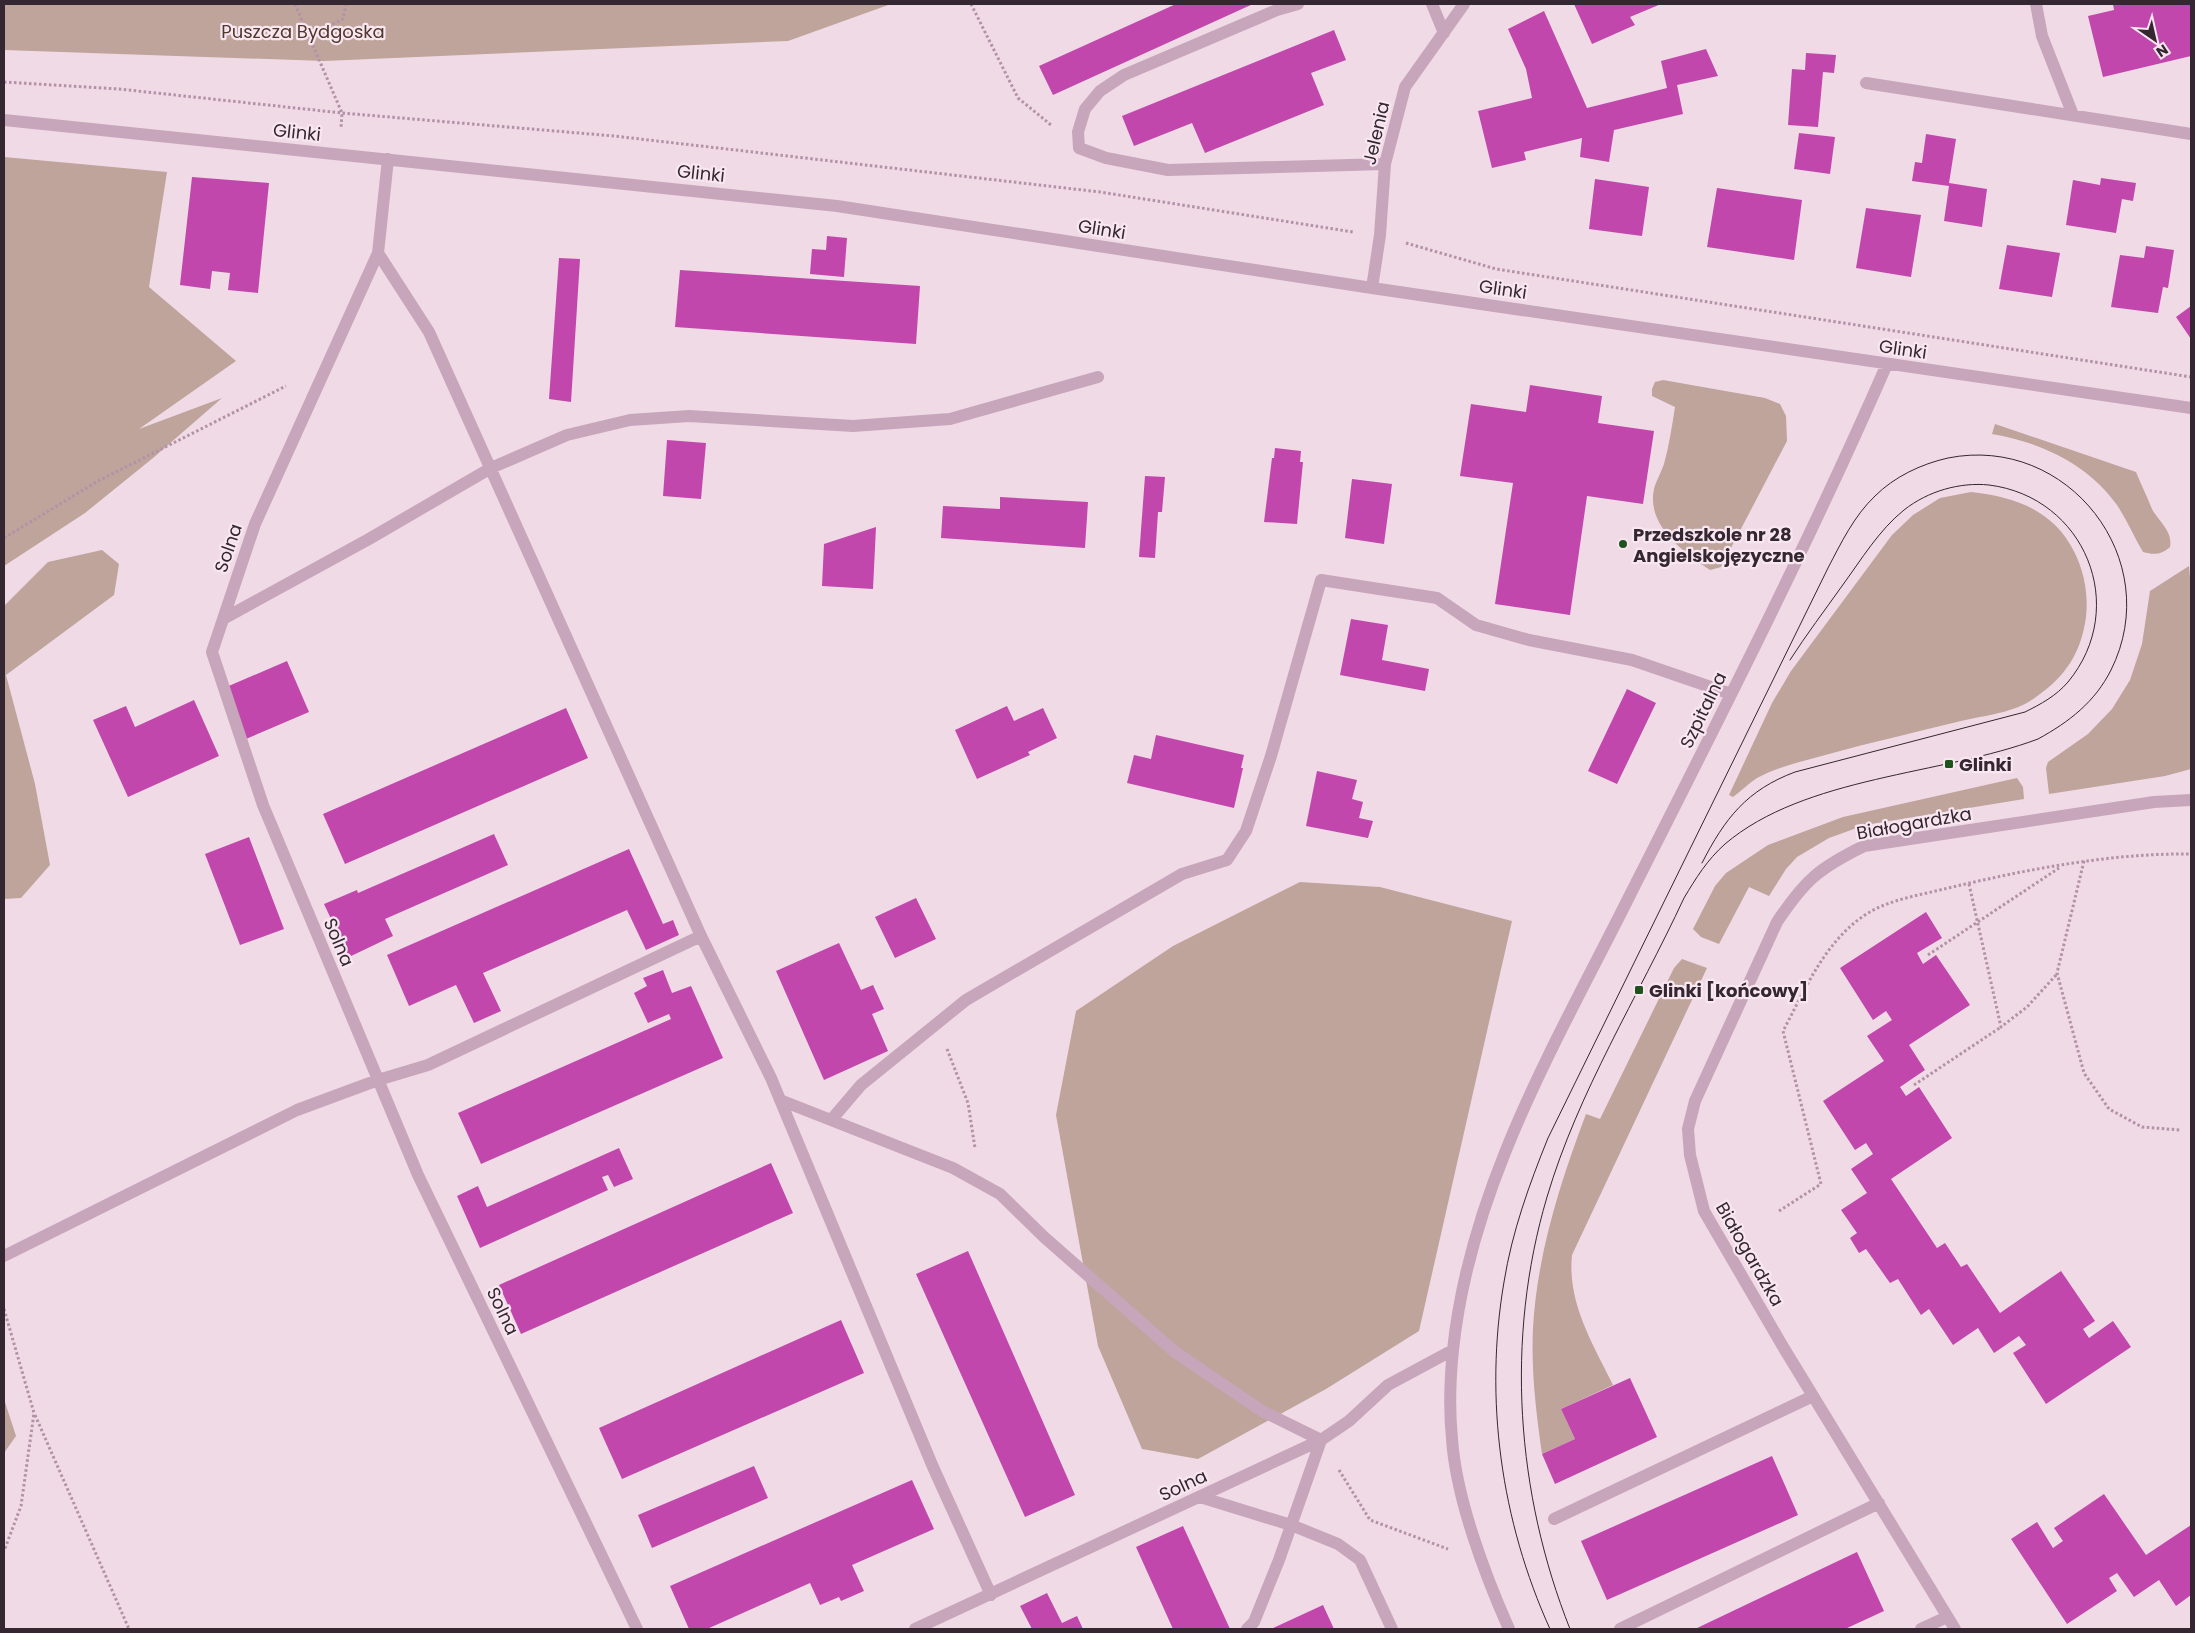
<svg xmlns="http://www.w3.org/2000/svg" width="2195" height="1633" font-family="Poppins,sans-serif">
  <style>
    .green { fill: #bea49b }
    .building { fill: #c147ac }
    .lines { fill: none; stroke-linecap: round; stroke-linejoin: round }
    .path { stroke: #b391a7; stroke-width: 3; stroke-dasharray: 2.5 2.5; stroke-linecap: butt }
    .minor { stroke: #c7a6bb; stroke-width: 12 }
    .tram { stroke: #342731; stroke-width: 1 }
    .poi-dot { fill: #1f531e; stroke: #f8e6f0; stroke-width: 2 }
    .labels { text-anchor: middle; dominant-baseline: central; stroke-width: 4.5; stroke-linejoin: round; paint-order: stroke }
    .park-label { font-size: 18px; fill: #51372c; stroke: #f8e6f0 }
    .street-label { font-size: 18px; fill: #342731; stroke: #f8e6f0 }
    .poi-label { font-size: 18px; font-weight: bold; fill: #342731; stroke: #f8e6f0; text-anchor: start }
  </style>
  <rect width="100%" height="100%" fill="#f0dae6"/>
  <path class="green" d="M 4,4 L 891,4 L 788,41 L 324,61 L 4,50 Z
    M 4,157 L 167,172 L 149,287 L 236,361 L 139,429 L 222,398 L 153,458 L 85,513 L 4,566 Z
    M 1663,380 L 1765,398 L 1780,404 L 1786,416 L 1787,441 L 1721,567 L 1710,570 C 1684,552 1646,526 1654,489 C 1656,481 1661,473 1664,464 C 1669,446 1672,426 1675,407 L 1652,396 L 1652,389 L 1655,382 Z
    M 1995,424 L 2136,472 C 2141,484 2147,497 2152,509 C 2159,522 2173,531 2170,547 C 2161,555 2154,555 2143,552 C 2134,537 2127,520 2117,505 C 2088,464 2040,442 1992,434 Z
    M 1971,492 C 2007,496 2044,506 2066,538 C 2082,561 2089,589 2086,617 C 2081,653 2066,676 2036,697 C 2015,713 1986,715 1961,721 C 1917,732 1872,742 1829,754 C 1804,761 1779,766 1757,778 C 1749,783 1741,791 1733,797 L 1729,795 L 1772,703 L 1791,671 L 1892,535 L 1913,515 L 1940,498 Z
    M 102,550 L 119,564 L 114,595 L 6,675 L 35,784 L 50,865 L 21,898 L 4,899 L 4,606 L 48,562 Z
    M 2189,566 L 2191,590 L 2191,769 L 2165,776 L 2049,794 L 2046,768 L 2048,762 L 2088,734 L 2112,709 L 2130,680 L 2142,644 L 2150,591 Z
    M 2017,778 L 2023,787 L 2024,799 L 1865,825 L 1829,838 L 1797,857 L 1786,869 L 1769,896 L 1749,887 L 1719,944 L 1701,937 L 1693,929 L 1715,886 L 1726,873 L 1768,845 L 1843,817 Z
    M 1300,882 L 1380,887 L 1512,921 L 1419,1331 L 1326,1389 L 1198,1459 L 1142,1449 L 1098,1346 L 1056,1115 L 1076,1011 L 1173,946 Z
    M 1682,959 L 1707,968 L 1572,1255 C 1567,1303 1593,1344 1613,1385 L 1561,1409 L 1575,1439 L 1542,1454 C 1536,1412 1531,1371 1533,1328 C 1537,1255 1560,1183 1586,1114 L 1600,1119 L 1674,968 Z
    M 4,1399 L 16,1436 L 4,1453 Z"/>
  <path class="building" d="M 1176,4 L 1253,4 L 1053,95 L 1039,66 Z
    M 1574,4 L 1661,4 L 1630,17 L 1635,25 L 1592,44 Z
    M 2113,4 L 2191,4 L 2191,56 L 2103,77 L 2088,16 L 2114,10 Z
    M 1544,11 L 1587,108 L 1667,88 L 1661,61 L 1706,49 L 1718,76 L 1677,85 L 1683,114 L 1614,130 L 1609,162 L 1580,157 L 1582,138 L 1524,152 L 1526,160 L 1492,168 L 1478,111 L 1532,98 L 1526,69 L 1508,29 Z
    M 1334,30 L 1346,60 L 1311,73 L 1324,105 L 1205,153 L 1192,123 L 1134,146 L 1122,116 Z
    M 1806,53 L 1836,55 L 1834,73 L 1823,72 L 1818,127 L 1788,125 L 1792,69 L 1805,70 Z
    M 1799,133 L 1835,137 L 1830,174 L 1794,169 Z
    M 1926,134 L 1956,139 L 1949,183 L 1987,189 L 1982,227 L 1944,221 L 1949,186 L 1912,181 L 1915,162 L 1922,163 Z
    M 192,177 L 269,183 L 258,293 L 228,290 L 230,273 L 212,271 L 210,289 L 180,285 Z
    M 2101,178 L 2136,183 L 2133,201 L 2122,199 L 2116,233 L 2066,225 L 2073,180 L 2100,185 Z
    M 1595,179 L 1649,187 L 1642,236 L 1589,229 Z
    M 1717,188 L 1802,200 L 1794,260 L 1707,247 Z
    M 1866,208 L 1921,215 L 1911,277 L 1856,268 Z
    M 827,236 L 847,238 L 844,277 L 810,274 L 812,249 L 826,250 Z
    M 2007,245 L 2060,253 L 2052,297 L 1999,289 Z
    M 2146,246 L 2174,250 L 2168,288 L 2163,287 L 2158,313 L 2111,307 L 2120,255 L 2144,258 Z
    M 559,258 L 580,259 L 571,402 L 549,399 Z
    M 680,270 L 920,286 L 916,344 L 675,327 Z
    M 2191,306 L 2191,339 L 2176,317 Z
    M 1530,385 L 1602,396 L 1598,423 L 1654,431 L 1643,504 L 1587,496 L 1570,615 L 1495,604 L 1513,483 L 1460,476 L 1471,404 L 1526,412 Z
    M 667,440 L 706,443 L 701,499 L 663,496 Z
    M 1275,448 L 1301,451 L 1300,462 L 1303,462 L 1297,524 L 1264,522 L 1272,458 L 1274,458 Z
    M 1145,476 L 1165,477 L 1162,512 L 1158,512 L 1155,558 L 1139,557 Z
    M 1352,479 L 1392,484 L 1384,544 L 1345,538 Z
    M 1000,497 L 1088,502 L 1085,548 L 941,538 L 943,506 L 1000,509 Z
    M 876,527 L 873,589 L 822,586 L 824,544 Z
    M 1351,619 L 1388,625 L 1382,660 L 1429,669 L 1425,691 L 1340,675 Z
    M 287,661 L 309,712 L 246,739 L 224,688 Z
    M 1627,689 L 1656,703 L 1617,784 L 1588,771 Z
    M 194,700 L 219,756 L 128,797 L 93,720 L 126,706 L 135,727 Z
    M 1007,706 L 1014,721 L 1043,708 L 1057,738 L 1028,752 L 1030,755 L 977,779 L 955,730 Z
    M 566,708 L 588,758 L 345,864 L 323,814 Z
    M 1156,735 L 1244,755 L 1241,768 L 1243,768 L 1234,808 L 1127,783 L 1134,755 L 1151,759 Z
    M 1317,771 L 1357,780 L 1352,799 L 1363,802 L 1359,818 L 1373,821 L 1368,838 L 1306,826 Z
    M 494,834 L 508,865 L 385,919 L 393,936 L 349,957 L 324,904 L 357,890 L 358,893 Z
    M 249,837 L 284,929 L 240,945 L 205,854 Z
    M 629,849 L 663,924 L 673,920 L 679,935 L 646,950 L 627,910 L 483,973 L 501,1011 L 474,1023 L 456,985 L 409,1006 L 387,955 Z
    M 916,898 L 936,939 L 895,958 L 875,917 Z
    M 1926,912 L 1942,938 L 1917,953 L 1923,964 L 1936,955 L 1970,1005 L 1909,1045 L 1925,1070 L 1900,1087 L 1906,1096 L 1919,1087 L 1952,1138 L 1891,1179 L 1937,1248 L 1945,1243 L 1961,1267 L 1967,1264 L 2000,1313 L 2061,1271 L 2095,1321 L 2083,1329 L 2089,1338 L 2113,1321 L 2131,1347 L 2046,1404 L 2013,1353 L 2026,1345 L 2019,1336 L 1994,1353 L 1978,1328 L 1953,1345 L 1929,1309 L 1921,1315 L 1898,1279 L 1890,1283 L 1866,1249 L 1859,1253 L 1850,1238 L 1857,1233 L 1841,1210 L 1867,1193 L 1851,1169 L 1873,1154 L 1866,1143 L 1855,1150 L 1823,1101 L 1884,1061 L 1867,1036 L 1892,1020 L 1886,1011 L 1873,1020 L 1840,968 Z
    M 839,943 L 861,990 L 873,985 L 884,1009 L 872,1014 L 888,1051 L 824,1080 L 776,971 Z
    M 663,970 L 672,993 L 691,986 L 723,1058 L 481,1164 L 458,1113 L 671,1019 L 669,1014 L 648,1023 L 634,993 L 647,986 L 643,978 Z
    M 619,1148 L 633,1179 L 614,1187 L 608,1175 L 602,1177 L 608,1190 L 480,1248 L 457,1196 L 478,1186 L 487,1207 Z
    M 771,1163 L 793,1213 L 521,1334 L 499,1285 Z
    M 968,1251 L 1075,1495 L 1025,1517 L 916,1274 Z
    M 841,1320 L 864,1373 L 622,1479 L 599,1428 Z
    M 1630,1378 L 1657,1437 L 1555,1484 L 1542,1454 L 1575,1439 L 1561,1409 Z
    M 1772,1456 L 1798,1515 L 1607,1600 L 1581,1541 Z
    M 754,1466 L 768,1498 L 652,1548 L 638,1515 Z
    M 912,1480 L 934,1529 L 852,1565 L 864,1591 L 841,1601 L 839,1597 L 820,1605 L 810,1583 L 707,1629 L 689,1629 L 670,1586 Z
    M 2104,1494 L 2146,1555 L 2191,1525 L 2191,1595 L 2176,1606 L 2159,1580 L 2134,1597 L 2117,1573 L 2109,1578 L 2117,1591 L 2067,1624 L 2011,1539 L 2037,1522 L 2053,1548 L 2063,1541 L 2054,1528 Z
    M 1183,1526 L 1230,1629 L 1173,1629 L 1136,1547 Z
    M 1857,1552 L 1884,1611 L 1845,1629 L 1695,1629 Z
    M 1047,1593 L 1062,1623 L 1077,1616 L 1083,1629 L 1032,1629 L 1020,1606 Z
    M 1323,1605 L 1334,1629 L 1271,1629 Z"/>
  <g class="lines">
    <path class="path" d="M 295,4 L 342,113 L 341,128
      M 971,4 L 1018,98 L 1051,125
      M 310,35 L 343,19 L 346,4
      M 4,82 L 119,89 L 342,113 L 614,136 L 1100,192 L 1353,232
      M 1406,243 L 1496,269 L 2191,377
      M 4,538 L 98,481 L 286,386
      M 2084,861 L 2057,973 L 2084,1073 L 2109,1109 L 2142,1127 L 2180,1130
      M 1969,884 L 2001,1027 L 2027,1007 L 2057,974
      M 1928,955 L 2059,868
      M 947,1049 L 968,1103 L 975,1148
      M 1914,1085 L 2001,1027
      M 1779,1211 L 1821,1184 L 1783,1031 C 1805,990 1823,945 1862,917 C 1886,900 1916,896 1944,889 C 2024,870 2109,853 2191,854
      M 4,1309 L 34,1413 L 21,1506 L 4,1551
      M 35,1415 L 129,1629
      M 1339,1470 L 1370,1520 L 1448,1549"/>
    <path class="minor" d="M 1298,4 L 1277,10 L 1124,75 L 1100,91 L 1085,109 L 1078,132 L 1079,148 L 1106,158 L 1168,170 L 1385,164
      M 1432,4 L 1444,33
      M 2036,4 L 2042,36 L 2073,115
      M 1866,83 L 2191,134
      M 4,120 L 837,206 L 1372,288 L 2191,408
      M 388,159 L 378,253 L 429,332 L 701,936 L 771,1078 L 933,1467 L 991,1595
      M 378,253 L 255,524 L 212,652 L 263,805 L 418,1175 L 637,1629
      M 1372,288 L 1380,235 L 1385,164 L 1405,87 L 1464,4
      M 223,619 L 369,539 L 491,468 L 567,435 L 630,420 L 689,416 L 853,426 L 950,419 L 1098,377
      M 780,1100 L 953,1168 L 1000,1194 L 1044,1237 L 1175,1352 L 1262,1411 L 1321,1440 L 1279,1560 L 1254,1622 L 1247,1629
      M 832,1119 L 861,1085 L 966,1000 L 1182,874 L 1227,860 L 1246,831 L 1271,756 L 1321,580 L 1437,598 L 1476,625 L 1529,640 L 1632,660 L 1731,694
      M 4,1256 L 297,1110 L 378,1080 L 428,1065 L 701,936
      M 1200,1497 L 1291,1525 L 1338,1544 L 1360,1560 L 1392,1629
      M 1554,1519 L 1813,1396
      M 915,1629 L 1321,1440 L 1349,1421 L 1388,1385 L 1453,1350
      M 1509,1629 C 1485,1575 1456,1498 1452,1439 C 1449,1409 1450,1379 1453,1350 C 1470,1186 1557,1041 1629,897 C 1718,721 1808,545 1887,364
      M 1620,1629 L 1879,1503
      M 1921,1629 L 1947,1617
      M 1955,1629 L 1782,1345 L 1704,1211 L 1690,1155 L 1688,1129 L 1695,1101 L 1777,922 C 1805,880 1819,868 1864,846 L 2154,802 L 2191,800"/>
    <path class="tram" d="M 1702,863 C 1725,818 1747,790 1795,772 L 2025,712 C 2041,704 2056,696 2068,682 C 2130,607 2085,497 1989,485 C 1960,482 1928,491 1904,510 C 1879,530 1861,560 1842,586 C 1825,610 1806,635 1790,660
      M 1550,1629 C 1501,1521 1484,1399 1504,1282 C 1512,1232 1529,1185 1548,1138 L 1828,568 C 1841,543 1854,516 1875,496 C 1894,477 1921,464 1948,458 C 2068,434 2166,560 2111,670 C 2095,702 2069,722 2038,739 C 1942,775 1805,776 1725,844 C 1707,860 1696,878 1684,898 C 1638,997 1578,1092 1547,1197 C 1505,1339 1516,1493 1570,1629"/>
  </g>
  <g class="poi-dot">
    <circle cx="1623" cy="544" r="5"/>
    <rect x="1944" y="759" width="10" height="10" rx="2.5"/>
    <rect x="1634" y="985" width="10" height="10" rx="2.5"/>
  </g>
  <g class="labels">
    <g class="park-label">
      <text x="303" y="31">Puszcza Bydgoska</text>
    </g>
    <g class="street-label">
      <text transform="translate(297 132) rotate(6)">Glinki</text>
      <text transform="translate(1376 133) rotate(-77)">Jelenia</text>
      <text transform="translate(701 173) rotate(6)">Glinki</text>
      <text transform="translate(1102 229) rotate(9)">Glinki</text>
      <text transform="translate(1503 289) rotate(8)">Glinki</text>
      <text transform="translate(1903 349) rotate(8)">Glinki</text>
      <text transform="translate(228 548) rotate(-71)">Solna</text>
      <text transform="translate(1703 710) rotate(-64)">Szpitalna</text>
      <text transform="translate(1914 823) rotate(-10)">Białogardzka</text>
      <text transform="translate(339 942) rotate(67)">Solna</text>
      <text transform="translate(1750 1254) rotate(60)">Białogardzka</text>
      <text transform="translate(503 1311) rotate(64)">Solna</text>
      <text transform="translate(1183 1485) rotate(-25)">Solna</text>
    </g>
    <g class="poi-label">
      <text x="1633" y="534">Przedszkole nr 28<tspan x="1633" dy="21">Angielskojęzyczne</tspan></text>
      <text x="1959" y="764">Glinki</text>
      <text x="1649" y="990">Glinki [końcowy]</text>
    </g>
  </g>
  <rect width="2195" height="1633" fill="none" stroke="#342731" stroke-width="10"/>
  <g transform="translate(2155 40) rotate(146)" stroke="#f8e6f0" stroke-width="4" paint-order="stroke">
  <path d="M0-4L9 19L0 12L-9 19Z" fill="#342731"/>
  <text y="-8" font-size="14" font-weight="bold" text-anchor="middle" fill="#342731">N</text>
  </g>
</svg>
